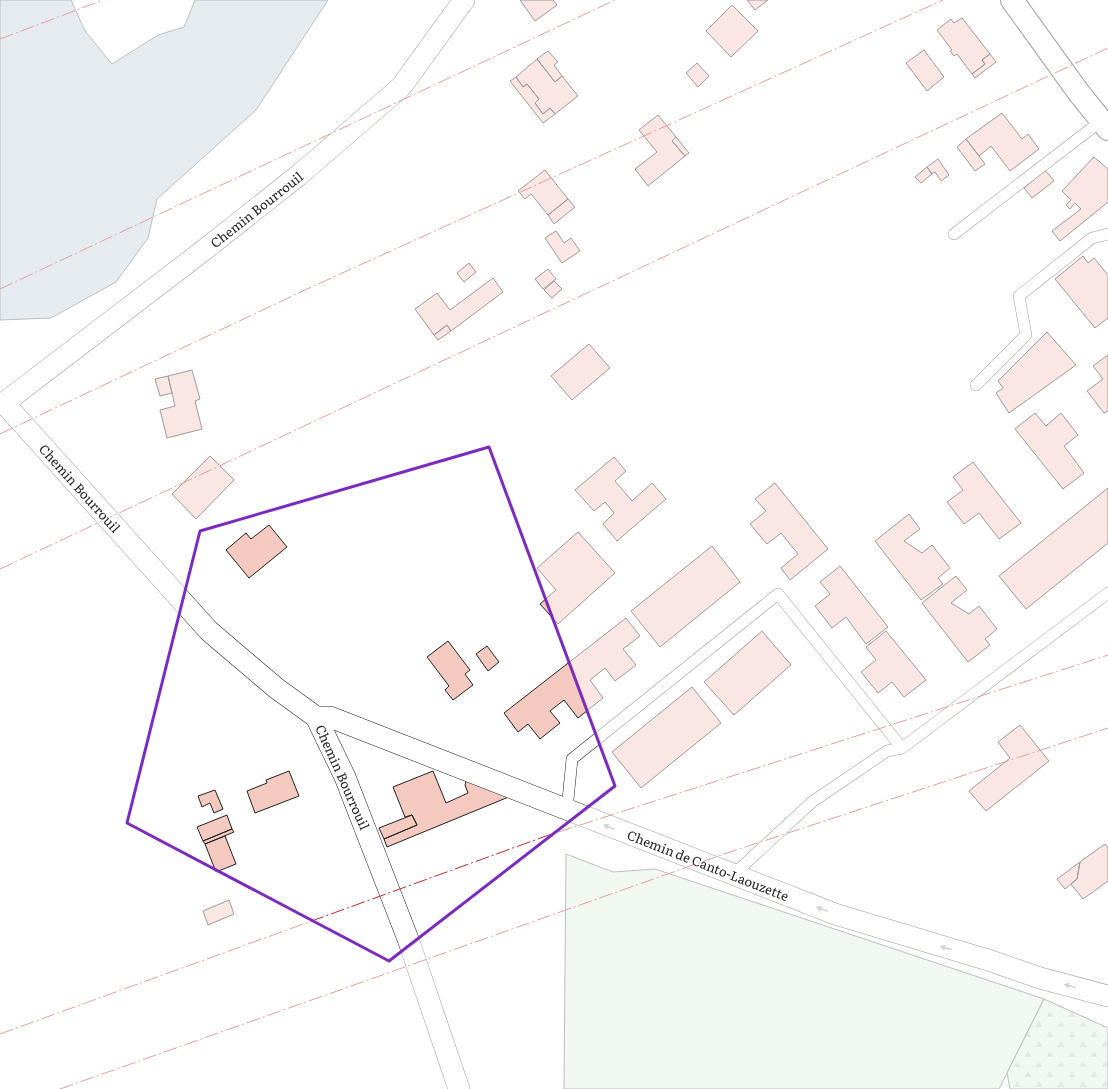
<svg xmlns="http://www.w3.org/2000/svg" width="1108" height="1089" font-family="Literata,serif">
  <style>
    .grass { fill: #e0efe3; stroke: #6f6f6f }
    .forest { fill: url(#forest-firs); stroke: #6f6f6f }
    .water { fill: #c7d3dd; stroke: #6f6f6f }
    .building { fill: #f3c9c0; stroke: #222 }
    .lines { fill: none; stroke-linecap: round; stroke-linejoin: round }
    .service-casing { stroke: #222; stroke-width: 12 }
    .minor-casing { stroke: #222; stroke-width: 22 }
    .tertiary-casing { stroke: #222; stroke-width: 24 }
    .service { stroke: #fff; stroke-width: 11 }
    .minor { stroke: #fff; stroke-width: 21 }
    .tertiary { stroke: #fff; stroke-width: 22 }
    .power { stroke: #c62828; stroke-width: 1; stroke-dasharray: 14 3 2 3; stroke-linecap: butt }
    .oneway { fill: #9c9c9c }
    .marked { fill: none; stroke: #7b2cbf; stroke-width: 3; stroke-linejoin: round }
    .labels { text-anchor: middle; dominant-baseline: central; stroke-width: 3; stroke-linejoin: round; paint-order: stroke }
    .street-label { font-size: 13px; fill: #222; stroke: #fff }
  </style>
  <defs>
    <pattern id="forest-firs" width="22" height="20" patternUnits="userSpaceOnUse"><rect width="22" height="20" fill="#e0efe3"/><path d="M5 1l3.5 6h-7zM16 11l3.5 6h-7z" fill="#c0cdc2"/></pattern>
  </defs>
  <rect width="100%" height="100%" fill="#fff"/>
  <path class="grass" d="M 566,854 L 613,872 L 655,869 L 1044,999 L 999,1089 L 564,1089 Z"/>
  <path class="forest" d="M 1044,999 L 1108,1028 L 1108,1089 L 1010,1089 L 1007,1073 Z"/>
  <path class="water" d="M 0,0 L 71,0 L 85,31 L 112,64 L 158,35 L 184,27 L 195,0 L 328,0 L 256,110 L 157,199 L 148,238 L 116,282 L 51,318 L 0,320 Z"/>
  <path class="building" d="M 520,0 L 553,0 L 557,5 L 535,21 Z
    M 747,0 L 768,0 L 755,10 Z
    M 732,5 L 758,31 L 731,57 L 706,31 Z
    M 962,18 L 990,54 L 982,60 L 985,64 L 972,74 L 957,54 L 954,56 L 950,51 L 952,50 L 937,30 L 951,19 L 954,23 Z
    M 924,50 L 944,77 L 927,91 L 906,63 Z
    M 548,51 L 558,62 L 554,65 L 562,76 L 555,82 L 537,59 Z
    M 990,54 L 996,62 L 975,78 L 972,74 L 985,64 L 982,60 Z
    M 537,59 L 555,82 L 562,76 L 578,96 L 555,114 L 550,108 L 543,114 L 535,103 L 539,99 L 527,84 L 523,87 L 516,77 Z
    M 697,63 L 709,76 L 698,87 L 686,73 Z
    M 516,77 L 523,87 L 527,84 L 539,99 L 535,103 L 543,114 L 550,108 L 555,114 L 543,123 L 510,81 Z
    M 1002,113 L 1022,139 L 1028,134 L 1039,149 L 1010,171 L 991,146 L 979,156 L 966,139 Z
    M 658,115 L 676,137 L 672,141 L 685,156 L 648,186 L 635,169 L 657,152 L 639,130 Z
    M 676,137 L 689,153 L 685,156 L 672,141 Z
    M 966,139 L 985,164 L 975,171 L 957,147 Z
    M 1094,157 L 1108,169 L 1108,202 L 1060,241 L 1052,231 L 1081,209 L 1075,203 L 1070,209 L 1066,205 L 1071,200 L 1062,191 Z
    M 938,159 L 949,175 L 941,181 L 935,172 L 932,174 L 927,167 Z
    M 927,167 L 932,174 L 921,183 L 915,177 Z
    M 545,170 L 568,199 L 548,215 L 531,194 L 525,199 L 518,191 Z
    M 1045,170 L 1054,181 L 1032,198 L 1024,188 Z
    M 568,199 L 575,207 L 554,224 L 548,215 Z
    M 556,231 L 564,243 L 571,238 L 580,251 L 562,263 L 545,238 Z
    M 1083,256 L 1088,263 L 1094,258 L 1108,275 L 1108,318 L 1095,328 L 1055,279 Z
    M 469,263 L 476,272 L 464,282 L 457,273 Z
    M 548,269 L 556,279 L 543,289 L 535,279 Z
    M 493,278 L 503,292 L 451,331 L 447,325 L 434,335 L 415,309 L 437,293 L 450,310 Z
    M 554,281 L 562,289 L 552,298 L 544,290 Z
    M 447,325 L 451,331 L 438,340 L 434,335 Z
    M 1047,332 L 1076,365 L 1009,413 L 996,393 L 1003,388 L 998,381 Z
    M 589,344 L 610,368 L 572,400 L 551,376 Z
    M 1108,355 L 1108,411 L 1104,413 L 1087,391 L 1103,379 L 1093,366 Z
    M 192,370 L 200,399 L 195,401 L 202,429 L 167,438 L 160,410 L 175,406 L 168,376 Z
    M 168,376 L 172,393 L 160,396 L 155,379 Z
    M 1035,413 L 1046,426 L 1061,413 L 1078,435 L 1064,446 L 1084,473 L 1063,489 L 1015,429 Z
    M 210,456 L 234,480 L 196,519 L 172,494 Z
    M 614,457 L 626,471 L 615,481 L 632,501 L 652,483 L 666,499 L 617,541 L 603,524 L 614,513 L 605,502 L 594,511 L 575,490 Z
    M 973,462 L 1021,523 L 999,539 L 979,513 L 964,524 L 947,502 L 963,490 L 953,477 Z
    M 775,483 L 828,549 L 790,580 L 781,568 L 798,554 L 781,533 L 767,544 L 750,524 L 766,511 L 755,499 Z
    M 1108,488 L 1108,543 L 1026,609 L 999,576 Z
    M 909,514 L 920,529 L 904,541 L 922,553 L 932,545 L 950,568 L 938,578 L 943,584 L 921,600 L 875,541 Z
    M 269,525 L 287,547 L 249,578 L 226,550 L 246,533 L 251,539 Z
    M 578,532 L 615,573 L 558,624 L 540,604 L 556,590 L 537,568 Z
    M 712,546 L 740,582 L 660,647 L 631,611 Z
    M 840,566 L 888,627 L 866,644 L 846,617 L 832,628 L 815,606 L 830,594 L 820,582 Z
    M 956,576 L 967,590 L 951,603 L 969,614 L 979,606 L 997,629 L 985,639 L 990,645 L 968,662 L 922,603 Z
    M 626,618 L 640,636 L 623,649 L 636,665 L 615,681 L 605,668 L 590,680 L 603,698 L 578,718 L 564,700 L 550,711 L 560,723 L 540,739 L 528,724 L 518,732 L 504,713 Z
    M 762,631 L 791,665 L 734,715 L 704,682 Z
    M 886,631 L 926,680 L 904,697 L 892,682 L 878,693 L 861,672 L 876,660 L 866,647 Z
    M 448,641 L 470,670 L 465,674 L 473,685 L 453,700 L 445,690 L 449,686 L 427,657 Z
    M 487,646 L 499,662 L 488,671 L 476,654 Z
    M 692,687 L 721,723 L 641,788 L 612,752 Z
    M 1020,725 L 1049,761 L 986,811 L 969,791 L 1010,758 L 998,742 Z
    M 289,771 L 299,796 L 255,813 L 247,791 L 267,783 L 266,780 Z
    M 433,771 L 446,803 L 468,793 L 465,785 L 467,778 L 511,796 L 387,847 L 384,839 L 417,825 L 412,815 L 405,817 L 393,787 Z
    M 215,790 L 223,809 L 214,813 L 210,803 L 202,807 L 198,796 Z
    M 227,815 L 232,829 L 203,841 L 197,827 Z
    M 412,815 L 417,825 L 384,839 L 379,828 Z
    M 232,829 L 234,832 L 205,844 L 203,841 Z
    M 225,836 L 236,864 L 216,872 L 205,844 Z
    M 1105,844 L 1108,848 L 1108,881 L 1083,899 L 1071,884 L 1077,879 L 1080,862 Z
    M 1080,862 L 1077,879 L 1065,889 L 1057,879 Z
    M 229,900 L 234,914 L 208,925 L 203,911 Z"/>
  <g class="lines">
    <defs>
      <path id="service" d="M 954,234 L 1101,121
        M 976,385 L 1026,335 L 1019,296 L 1092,238 L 1108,234
        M 567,810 L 572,759 L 778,594 L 902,748
        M 733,875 L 812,802 L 887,751 L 902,748 L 1108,593"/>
      <g id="minor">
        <path id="s1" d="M 316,717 L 330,717 L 835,914 L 988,960 L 1040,978 L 1108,996"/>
        <path id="s2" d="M 459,1089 L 408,939 L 345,777 L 316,717 L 276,688 L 209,631 L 4,403 L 199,254 L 299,175 L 401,87 L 464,0"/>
      </g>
      <path id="tertiary" d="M 1012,0 L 1079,93 L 1108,129"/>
    </defs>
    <use href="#service" class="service-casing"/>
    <use href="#minor" class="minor-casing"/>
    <use href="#tertiary" class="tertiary-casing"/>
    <use href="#service" class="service"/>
    <use href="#minor" class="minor"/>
    <use href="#tertiary" class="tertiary"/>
    <path class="power" d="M 0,39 L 103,0
      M 0,289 L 615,0
      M 0,434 L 305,290 L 943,0
      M 0,569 L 1108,48
      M 0,1034 L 546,836 L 1108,655
      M 60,1089 L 727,853 L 1108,728"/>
  </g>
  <defs><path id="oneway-solid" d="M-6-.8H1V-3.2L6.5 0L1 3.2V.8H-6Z"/></defs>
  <g class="oneway">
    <use href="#oneway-solid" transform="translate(609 827) rotate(-159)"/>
    <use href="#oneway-solid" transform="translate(822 909) rotate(-159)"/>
    <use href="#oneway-solid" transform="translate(946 948) rotate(-164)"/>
    <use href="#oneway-solid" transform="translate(1070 986) rotate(-165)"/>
  </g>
  <path d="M0 0H1108V1089H0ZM 489,447 L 615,786 L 389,961 L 127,823 L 200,531 Z" fill="#fff" fill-opacity=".55" fill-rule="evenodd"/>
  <path class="marked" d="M 489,447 L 615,786 L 389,961 L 127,823 L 200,531 Z"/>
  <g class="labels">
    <g class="street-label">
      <text stroke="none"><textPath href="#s2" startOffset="1161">Chemin Bourrouil</textPath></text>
      <text transform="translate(80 488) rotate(48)">Chemin Bourrouil</text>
      <text transform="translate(343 777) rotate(66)">Chemin Bourrouil</text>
      <text stroke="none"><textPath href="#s1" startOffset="420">Chemin de Canto-Laouzette</textPath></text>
    </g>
  </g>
</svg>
